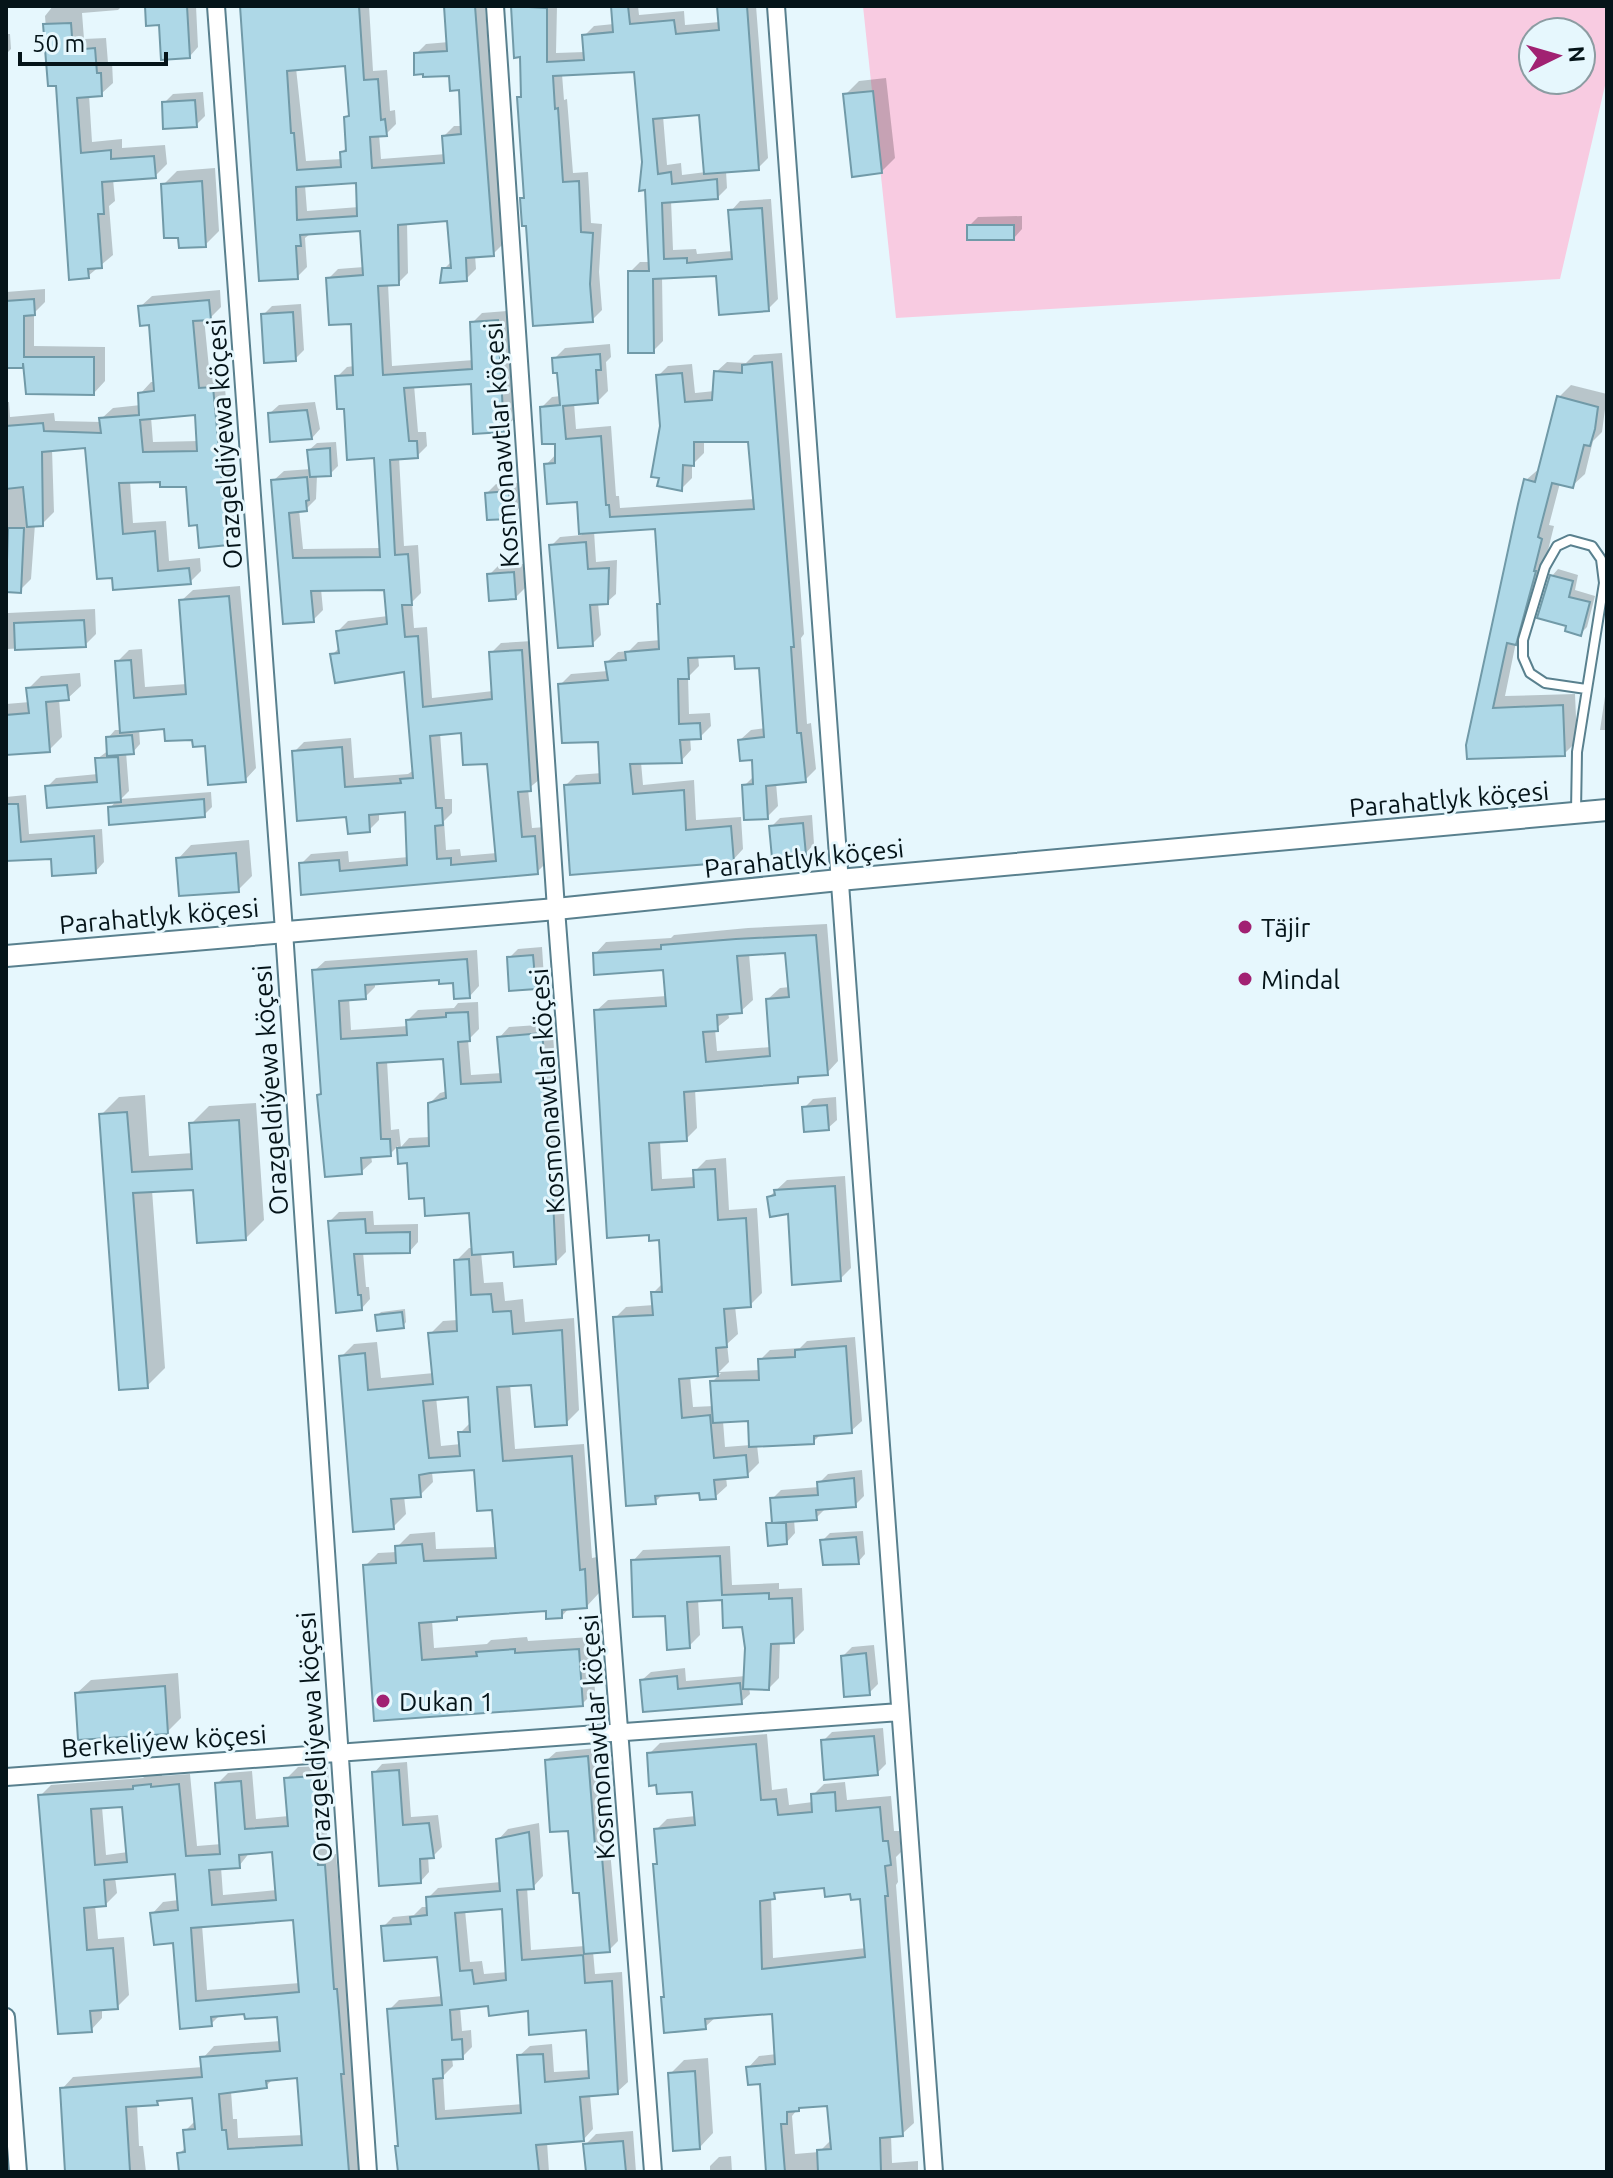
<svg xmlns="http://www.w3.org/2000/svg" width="1613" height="2178" font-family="Ubuntu,sans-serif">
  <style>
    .green { fill: #f8cbe1; fill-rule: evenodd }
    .shadow { fill: #0003; fill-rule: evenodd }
    .building { fill: #aed8e7; stroke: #719aa8; stroke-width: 2; fill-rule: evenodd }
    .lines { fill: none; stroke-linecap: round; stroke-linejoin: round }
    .service-casing { stroke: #59808e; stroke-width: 12 }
    .minor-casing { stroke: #59808e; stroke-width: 20 }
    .tertiary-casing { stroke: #59808e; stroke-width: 24 }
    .service { stroke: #fff; stroke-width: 8 }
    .minor { stroke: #fff; stroke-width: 16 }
    .tertiary { stroke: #fff; stroke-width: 20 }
    .poi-dot { fill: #a12172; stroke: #e6f7fd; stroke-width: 3 }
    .labels { text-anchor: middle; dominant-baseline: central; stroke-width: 6; stroke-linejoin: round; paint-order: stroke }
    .street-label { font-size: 26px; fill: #051419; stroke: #e6f7fd }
    .poi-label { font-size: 26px; fill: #051419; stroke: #e6f7fd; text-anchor: start }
  </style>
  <rect width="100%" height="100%" fill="#e6f7fd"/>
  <path class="green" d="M 863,6 L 1607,6 L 1607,77 L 1560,279 L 896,318 ZM 1533,32 L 1581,32 L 1581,80 L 1533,80 Z"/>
  <path class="shadow" d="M 53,6 L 122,6 L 118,10 L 82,13 L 84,39 L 106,38 L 108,63 L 112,62 L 113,83 L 101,94 L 89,95 L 92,142 L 122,139 L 122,148 L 165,145 L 167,164 L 155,176 L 113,179 L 115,201 L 109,206 L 113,255 L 88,276 L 58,84 L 50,84 L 45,16 Z
    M 147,6 L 196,6 L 198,47 L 190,56 Z
    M 242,6 L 369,6 L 373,71 L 387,70 L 390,111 L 395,110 L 396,124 L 386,134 L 379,134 L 381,159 L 446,154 L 444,136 L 454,126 L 463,126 L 460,88 L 451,74 L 416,54 L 426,44 L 449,42 L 454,6 L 485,6 L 503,244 L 493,254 L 475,255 L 476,269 L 466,279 L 444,269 L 452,261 L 449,219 L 407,222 L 408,273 L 398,283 L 388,284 L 392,366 L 474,360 L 472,323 L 482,313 L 507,311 L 513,420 L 503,430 L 473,382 L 414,385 L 418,432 L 426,432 L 427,446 L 417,456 L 399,457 L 404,546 L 418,545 L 421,593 L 412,602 L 414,628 L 427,627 L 432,698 L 493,691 L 491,653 L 501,643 L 532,641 L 540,779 L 528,789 L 532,828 L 545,827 L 547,862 L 537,872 L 303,892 L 301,864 L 311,854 L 348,851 L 349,862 L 409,857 L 407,810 L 379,812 L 379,820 L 369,830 L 348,815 L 294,752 L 304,742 L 351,738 L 354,778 L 408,774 L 414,770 L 406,670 L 332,655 L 340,647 L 338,631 L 348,621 L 388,616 L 386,588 L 321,589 L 323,610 L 313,620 L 285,622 L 274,480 L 284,471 L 311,469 L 309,450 L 317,443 L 336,442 L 338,466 L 330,474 L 317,475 L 316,499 L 306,509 L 299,510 L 303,549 L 381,548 L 376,455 L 346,406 L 337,377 L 347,367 L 354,366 L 353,322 L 328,279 L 338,269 L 364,267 L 361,229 L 310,234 L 305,238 L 307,267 L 297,277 ZM 347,64 L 351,113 L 346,118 L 348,146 L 342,152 L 342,159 L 306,161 L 296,68 ZM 358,181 L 359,207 L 307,211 L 305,185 ZM 463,731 L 489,761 L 497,853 L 461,856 L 460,849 L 446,850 L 444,821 L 452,813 L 452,799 L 445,799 L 440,733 Z
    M 513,6 L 557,6 L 556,53 L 585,52 L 584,36 L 594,26 L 614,24 L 613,6 L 638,6 L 639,15 L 684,11 L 685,25 L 720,22 L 719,6 L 756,6 L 768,158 L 758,168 L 726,171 L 727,188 L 718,197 L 671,200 L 673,250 L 696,249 L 697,254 L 733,251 L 731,211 L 740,201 L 771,199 L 778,299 L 768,309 L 717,273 L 662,276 L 663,341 L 653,351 L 630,272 L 640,262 L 651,262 L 636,70 L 562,74 L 564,100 L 567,99 L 573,173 L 588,172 L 591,223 L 602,224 L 599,272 L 602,310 L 592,320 L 528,223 L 522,199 L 526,195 L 519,98 L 523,95 L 521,55 L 516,55 ZM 701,113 L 706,172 L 682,175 L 681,163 L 667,165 L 663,116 Z
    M 6,34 L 10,34 L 11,49 L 6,54 Z
    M 886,78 L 895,158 L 881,172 L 845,95 L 859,81 Z
    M 203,92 L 205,116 L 196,125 L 164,103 L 173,94 Z
    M 215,168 L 219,231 L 205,245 L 163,185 L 177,171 Z
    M 1022,216 L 1022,229 L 1014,238 L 969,226 L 978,217 Z
    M 45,289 L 45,302 L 34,313 L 34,346 L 105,347 L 105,381 L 94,393 L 25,363 L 23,366 L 6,366 L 6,292 Z
    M 220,290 L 221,307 L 210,318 L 204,318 L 210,378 L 224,377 L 238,532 L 227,544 L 198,523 L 187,485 L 162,480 L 130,481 L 133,523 L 166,521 L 169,561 L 200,558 L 201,571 L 190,582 L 114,588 L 87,446 L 52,449 L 54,512 L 42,524 L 35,524 L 31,579 L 20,590 L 6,590 L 6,402 L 9,402 L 10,417 L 54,413 L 55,421 L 102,422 L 101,419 L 113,408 L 141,405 L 140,394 L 151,382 L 155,382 L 151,323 L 140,307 L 152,296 ZM 196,413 L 199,441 L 153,442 L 151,417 Z
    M 301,304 L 304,350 L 295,359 L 263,315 L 272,306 Z
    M 610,344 L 611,357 L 606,362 L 608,391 L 598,401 L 574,403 L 576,429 L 611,426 L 616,496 L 619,496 L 620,508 L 755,499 L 750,440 L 704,440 L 704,453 L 692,465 L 692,478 L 681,489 L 662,426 L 658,376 L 668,366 L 692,364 L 695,393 L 715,391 L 716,372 L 727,362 L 746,363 L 754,355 L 782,353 L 804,634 L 801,638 L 807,724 L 811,723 L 816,769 L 805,780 L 776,783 L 778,806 L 767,817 L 744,786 L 755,775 L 754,758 L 740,740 L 751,730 L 766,728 L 761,666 L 736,654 L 698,655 L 699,666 L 688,677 L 689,714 L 710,713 L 711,726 L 700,737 L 690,737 L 691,750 L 681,761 L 641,762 L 643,785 L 694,780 L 696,820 L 741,817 L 743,849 L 733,860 L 566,785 L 576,775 L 602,773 L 600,740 L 560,685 L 571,674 L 608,671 L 607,662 L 618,652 L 629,651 L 638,642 L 661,640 L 662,602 L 657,527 L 594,531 L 596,562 L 617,560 L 616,594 L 607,602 L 598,603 L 601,635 L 592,644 L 551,546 L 560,537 L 582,535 L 579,500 L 546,465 L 557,453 L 557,442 L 542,407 L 552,397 L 561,396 L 559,371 L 554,359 L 565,348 Z
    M 1571,385 L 1607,394 L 1602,432 L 1593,441 L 1585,474 L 1572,486 L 1560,483 L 1549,525 L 1554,526 L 1528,631 L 1516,642 L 1505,696 L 1575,694 L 1577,741 L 1564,754 L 1469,757 L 1526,480 L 1540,468 L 1559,397 Z
    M 315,402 L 320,429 L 312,438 L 270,413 L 279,405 Z
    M 518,483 L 519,508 L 511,517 L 487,493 L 496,484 Z
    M 523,564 L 525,588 L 516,597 L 489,575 L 498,566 Z
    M 1558,569 L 1578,575 L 1575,590 L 1595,596 L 1587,627 L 1580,634 L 1569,624 L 1552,576 Z
    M 240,586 L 256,768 L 245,780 L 207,744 L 166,727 L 139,729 L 140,744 L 133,752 L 126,752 L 129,791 L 121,799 L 211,792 L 212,807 L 204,815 L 110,808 L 117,800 L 47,787 L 56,778 L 98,774 L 97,759 L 109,750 L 108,738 L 115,730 L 122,730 L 117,662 L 129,650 L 142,649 L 145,687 L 187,684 L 181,601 L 193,590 Z
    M 6,590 L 8,613 L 95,609 L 96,634 L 85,645 L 7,649 L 6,658 Z
    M 80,673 L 81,686 L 68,698 L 59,699 L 62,737 L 49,750 L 6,753 L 6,704 L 30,702 L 28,689 L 41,676 Z
    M 1607,683 L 1607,730 L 1600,730 Z
    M 26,795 L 29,834 L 102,829 L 104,862 L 96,871 L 52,857 L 6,859 L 6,797 Z
    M 812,815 L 814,844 L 806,853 L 771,827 L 780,818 Z
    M 249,840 L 252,876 L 238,890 L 178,859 L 191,845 Z
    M 827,924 L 838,1061 L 827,1073 L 803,1075 L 797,1081 L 695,1089 L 697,1128 L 686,1139 L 660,1141 L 662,1179 L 695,1177 L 695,1171 L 706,1160 L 726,1158 L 729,1210 L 757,1208 L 762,1293 L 750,1305 L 735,1306 L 738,1334 L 727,1344 L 729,1362 L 719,1372 L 760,1370 L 760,1360 L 770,1350 L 800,1348 L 807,1341 L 855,1337 L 862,1421 L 851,1431 L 822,1433 L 813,1442 L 757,1445 L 759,1463 L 747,1475 L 726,1477 L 727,1486 L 715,1497 L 701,1491 L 663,1494 L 655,1502 L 615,1318 L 626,1307 L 654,1305 L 653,1293 L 663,1283 L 660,1238 L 596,1011 L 608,1000 L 667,996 L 665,968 L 595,954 L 606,942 L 671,938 L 674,935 L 748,928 ZM 787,950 L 790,987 L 780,988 L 768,999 L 771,1047 L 717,1051 L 715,1029 L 729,1018 L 728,1012 L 741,1011 L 753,1000 L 749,954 ZM 721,1373 L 712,1382 L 714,1406 L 693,1407 L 690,1376 ZM 749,1419 L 751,1445 L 725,1447 L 723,1421 Z
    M 542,947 L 544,978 L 535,987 L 509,958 L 518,949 Z
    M 477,950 L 479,986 L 469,997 L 455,981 L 441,978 L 375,982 L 375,987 L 365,997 L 349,998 L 351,1030 L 408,1026 L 408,1020 L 418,1010 L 454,1008 L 458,1003 L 478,1002 L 479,1029 L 468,1040 L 471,1075 L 502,1073 L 499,1038 L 509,1027 L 552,1024 L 555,1060 L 552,1063 L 558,1125 L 560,1124 L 566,1252 L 556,1262 L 514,1250 L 481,1252 L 484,1283 L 503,1282 L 505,1301 L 523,1299 L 525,1322 L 574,1318 L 579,1410 L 566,1423 L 533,1383 L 510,1384 L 515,1449 L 584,1444 L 592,1558 L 597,1557 L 599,1593 L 587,1606 L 570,1607 L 562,1616 L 547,1609 L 459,1615 L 456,1618 L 432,1620 L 434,1648 L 487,1644 L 491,1640 L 527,1637 L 528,1641 L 591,1637 L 595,1691 L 582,1704 L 376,1719 L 365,1566 L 378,1553 L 397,1552 L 397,1547 L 410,1534 L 435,1532 L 436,1549 L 497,1547 L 494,1507 L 476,1468 L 432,1472 L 433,1482 L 420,1495 L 404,1496 L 406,1514 L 393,1527 L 341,1357 L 354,1344 L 377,1342 L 381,1378 L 434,1373 L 430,1334 L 443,1321 L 458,1320 L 456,1261 L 469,1248 L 474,1248 L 471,1211 L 426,1196 L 409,1161 L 400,1162 L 398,1146 L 390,1154 L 371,1156 L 372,1162 L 361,1172 L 319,1095 L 322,1092 L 314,971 L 325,961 ZM 445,1057 L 447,1091 L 440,1093 L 430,1103 L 430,1137 L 409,1138 L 401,1147 L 399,1129 L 391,1130 L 387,1061 ZM 470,1394 L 471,1422 L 460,1433 L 461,1444 L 441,1446 L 436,1397 Z
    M 145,1095 L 149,1156 L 193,1153 L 191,1124 L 209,1106 L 256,1103 L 264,1220 L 246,1238 L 195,1188 L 152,1190 L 165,1368 L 147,1386 L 101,1115 L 119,1097 Z
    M 836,1097 L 837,1120 L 828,1128 L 804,1108 L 813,1099 Z
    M 845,1176 L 851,1268 L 840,1279 L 790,1212 L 769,1197 L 787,1180 Z
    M 373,1211 L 374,1225 L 418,1224 L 418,1242 L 410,1251 L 363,1252 L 366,1287 L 369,1287 L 370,1299 L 362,1308 L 330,1221 L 339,1212 Z
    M 405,1309 L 406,1322 L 403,1326 L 377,1316 L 381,1312 Z
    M 862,1470 L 864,1496 L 855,1505 L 825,1509 L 816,1518 L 794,1519 L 795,1533 L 787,1542 L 768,1524 L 774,1519 L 772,1499 L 781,1490 L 819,1487 L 819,1483 L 828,1474 Z
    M 863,1531 L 865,1554 L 858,1562 L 822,1541 L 830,1533 Z
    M 730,1546 L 732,1585 L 779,1583 L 779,1589 L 802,1588 L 804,1630 L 793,1641 L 780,1641 L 779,1678 L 769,1688 L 749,1687 L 750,1694 L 741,1702 L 644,1710 L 642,1680 L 651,1672 L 685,1668 L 686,1681 L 746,1676 L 747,1648 L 744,1625 L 724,1598 L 698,1599 L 700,1635 L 689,1646 L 633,1561 L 643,1550 Z
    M 874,1645 L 878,1684 L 869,1693 L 843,1656 L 852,1647 Z
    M 178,1673 L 181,1718 L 167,1732 L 77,1693 L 91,1680 Z
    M 883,1728 L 886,1764 L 877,1773 L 823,1741 L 832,1732 Z
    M 767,1734 L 772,1790 L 787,1788 L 789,1805 L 813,1802 L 813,1795 L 824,1784 L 845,1782 L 847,1800 L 891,1796 L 894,1831 L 899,1831 L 901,1852 L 896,1857 L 898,1882 L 896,1885 L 914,2123 L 902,2134 L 891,2135 L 892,2163 L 918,2161 L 918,2172 L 768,2172 L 762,2082 L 748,2068 L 759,2056 L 777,2054 L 774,2012 L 717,2016 L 705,2027 L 666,2031 L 655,1865 L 658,1862 L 656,1830 L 667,1819 L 696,1816 L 694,1790 L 649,1754 L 660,1743 ZM 826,1886 L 862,1897 L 866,1948 L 773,1958 L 771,1897 L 781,1890 ZM 829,2103 L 832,2139 L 819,2152 L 795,2154 L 792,2116 L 801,2105 Z
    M 597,1748 L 604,1850 L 610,1850 L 618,1941 L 609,1950 L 593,1951 L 595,1974 L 622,1972 L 628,2082 L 617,2092 L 590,2095 L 593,2129 L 583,2140 L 547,2142 L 549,2172 L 400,2172 L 389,2010 L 399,2000 L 443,1996 L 439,1954 L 383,1927 L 393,1917 L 414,1915 L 422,1907 L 428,1907 L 428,1898 L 438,1888 L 501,1882 L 498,1840 L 508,1829 L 539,1823 L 543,1876 L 533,1887 L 527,1887 L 531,1950 L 585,1946 L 581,1891 L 570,1829 L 547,1760 L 556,1752 ZM 504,1906 L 508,1972 L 484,1974 L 482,1961 L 470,1962 L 465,1910 ZM 490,2004 L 529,2009 L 588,2028 L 591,2070 L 554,2072 L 552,2044 L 530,2046 L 519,2056 L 523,2104 L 445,2110 L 443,2076 L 453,2066 L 452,2058 L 462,2057 L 472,2047 L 471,2030 L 462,2031 L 460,2007 Z
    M 407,1762 L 411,1817 L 438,1815 L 442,1847 L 433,1856 L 428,1856 L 429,1872 L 421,1881 L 374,1773 L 382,1764 Z
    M 328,1766 L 330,1807 L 326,1812 L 328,1855 L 336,1854 L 354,2061 L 352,2063 L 360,2172 L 181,2172 L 179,2154 L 187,2146 L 185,2131 L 196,2120 L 194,2096 L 161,2099 L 157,2103 L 137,2104 L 139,2146 L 143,2146 L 146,2172 L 67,2172 L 62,2089 L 73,2077 L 203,2067 L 203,2058 L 214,2046 L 281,2041 L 279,2014 L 246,2012 L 221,2014 L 211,2024 L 182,2027 L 175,1941 L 152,1914 L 163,1902 L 179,1900 L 177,1872 L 115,1877 L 117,1893 L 106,1904 L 95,1905 L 98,1939 L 124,1937 L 129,1995 L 117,2007 L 102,2008 L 102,2018 L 91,2030 L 40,1796 L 51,1785 L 143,1778 L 146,1775 L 162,1774 L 162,1776 L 190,1774 L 197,1846 L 222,1844 L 217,1784 L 228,1773 L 252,1771 L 256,1819 L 289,1816 L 286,1779 L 298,1767 ZM 124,1805 L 128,1852 L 106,1855 L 102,1807 ZM 274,1850 L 277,1890 L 223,1895 L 221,1867 L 239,1866 L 250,1852 ZM 295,1918 L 300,1983 L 207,1990 L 202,1925 ZM 298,2076 L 304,2135 L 238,2138 L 237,2119 L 233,2119 L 231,2091 L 266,2086 L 274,2078 Z
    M 708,2058 L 713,2133 L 700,2147 L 670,2074 L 684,2060 Z
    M 633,2131 L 636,2172 L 584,2172 L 588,2169 L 585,2145 L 596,2134 Z
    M 731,2156 L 732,2172 L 710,2172 L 710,2166 L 719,2157 Z"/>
  <path class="building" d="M 145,6 L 187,6 L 190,58 L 161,60 L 159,25 L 146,26 Z
    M 240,6 L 359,6 L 364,80 L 378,79 L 381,120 L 385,119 L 387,136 L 370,137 L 372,168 L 444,163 L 442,136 L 461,134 L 459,90 L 450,91 L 449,76 L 423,77 L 423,74 L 414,75 L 414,53 L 447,51 L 444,6 L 475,6 L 494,256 L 466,258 L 467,281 L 440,283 L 442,268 L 451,268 L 447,221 L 398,225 L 399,285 L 378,286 L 383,375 L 472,369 L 470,322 L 498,320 L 504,432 L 473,434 L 471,384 L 404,388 L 409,441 L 417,441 L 418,458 L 390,460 L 395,555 L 408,554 L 412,605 L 402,605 L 405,637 L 418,636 L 423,707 L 492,699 L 489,652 L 522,650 L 531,791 L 518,792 L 522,837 L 535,836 L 538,874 L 301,895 L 299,863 L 339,860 L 340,871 L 407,865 L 405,812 L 369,815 L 370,832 L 348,834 L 346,817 L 297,821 L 292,751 L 342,747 L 345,787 L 401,783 L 400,779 L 413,778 L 404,672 L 335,683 L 330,654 L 339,653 L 336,631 L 387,624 L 384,590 L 311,591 L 314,622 L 283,624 L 271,480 L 307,477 L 309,500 L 306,501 L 307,511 L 289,513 L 293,558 L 380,557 L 374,458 L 347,460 L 344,409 L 337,409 L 335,376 L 353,375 L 351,324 L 329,325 L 326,278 L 363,275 L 360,231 L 300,235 L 301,246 L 296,246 L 298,279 L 259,281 ZM 345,66 L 349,116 L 344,117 L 346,151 L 340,152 L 341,167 L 297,170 L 294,133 L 291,133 L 287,71 ZM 356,183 L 357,216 L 297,220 L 296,187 ZM 461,733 L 463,765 L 487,764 L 496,861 L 451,865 L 451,858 L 437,859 L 435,826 L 443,825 L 442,808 L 436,808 L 430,736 Z
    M 511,6 L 547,8 L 547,62 L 584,60 L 582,35 L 613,32 L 611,6 L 628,6 L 630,24 L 674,20 L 676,34 L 719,30 L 717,6 L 747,6 L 759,170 L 704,174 L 699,115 L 653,119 L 658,174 L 671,172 L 672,184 L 717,179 L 718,199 L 662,203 L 664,259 L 687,258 L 687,263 L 732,259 L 728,210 L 762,208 L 769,311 L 719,315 L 716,276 L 653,279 L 654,353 L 628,353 L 628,271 L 649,271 L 645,190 L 639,191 L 642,162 L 634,72 L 553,76 L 555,109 L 558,108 L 563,182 L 579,181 L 581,232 L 593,233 L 590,284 L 593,322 L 533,326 L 526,226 L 522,226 L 520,198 L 524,198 L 517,97 L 521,97 L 520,57 L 514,58 Z
    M 71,23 L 73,50 L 95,48 L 97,73 L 101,73 L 102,96 L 77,98 L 81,153 L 111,150 L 111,159 L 154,156 L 156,178 L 102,182 L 104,214 L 98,214 L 102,268 L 88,269 L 89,278 L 69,280 L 56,86 L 48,86 L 43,24 Z
    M 873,91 L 882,173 L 852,177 L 843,94 Z
    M 195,100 L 197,127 L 163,129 L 162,102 Z
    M 202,181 L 206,247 L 179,248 L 178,238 L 164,238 L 161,184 Z
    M 967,225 L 1014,225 L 1014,240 L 967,240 Z
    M 34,299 L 35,315 L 24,316 L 24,357 L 94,357 L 94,395 L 26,394 L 23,363 L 23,368 L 6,368 L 6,301 Z
    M 209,300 L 211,320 L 193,321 L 199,388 L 213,387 L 228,545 L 199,548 L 197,525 L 189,526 L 186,487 L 160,487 L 160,482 L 119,483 L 123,534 L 155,531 L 158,571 L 189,568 L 191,584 L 113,590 L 112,578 L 97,579 L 85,448 L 42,452 L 43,526 L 27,527 L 23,487 L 6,489 L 6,426 L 43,423 L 44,431 L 101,433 L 99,418 L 139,415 L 138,393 L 154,391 L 149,325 L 140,326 L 138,306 ZM 195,415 L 197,451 L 143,452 L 140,420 Z
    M 293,312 L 296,361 L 264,363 L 261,314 Z
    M 600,354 L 601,370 L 596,370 L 598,403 L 563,406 L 566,439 L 601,436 L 606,505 L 609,505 L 610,517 L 754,509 L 748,442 L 694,442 L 694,466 L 683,465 L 682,491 L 657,486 L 659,478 L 651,477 L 660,426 L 656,375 L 682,373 L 685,402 L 712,400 L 714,371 L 742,373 L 742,365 L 772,362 L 794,647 L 791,647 L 797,733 L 801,733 L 806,782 L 766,786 L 768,819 L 744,820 L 742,785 L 753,784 L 752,760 L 740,761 L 738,740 L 764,737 L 759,668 L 735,669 L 734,656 L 688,658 L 689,679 L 678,679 L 679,724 L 700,723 L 701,739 L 680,740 L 682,763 L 630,764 L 633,794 L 684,790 L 686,830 L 731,826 L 734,862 L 570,875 L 564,785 L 600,783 L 598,742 L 562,743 L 558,684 L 608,680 L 605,662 L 626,660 L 625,652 L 659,649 L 657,604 L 660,604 L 655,529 L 579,534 L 577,502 L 547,504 L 544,464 L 555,463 L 555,444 L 542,444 L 540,407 L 560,405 L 557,373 L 553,373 L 552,358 Z
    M 1557,396 L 1598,407 L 1595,429 L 1590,446 L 1584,445 L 1573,488 L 1552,483 L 1538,537 L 1542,539 L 1534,571 L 1536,571 L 1516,645 L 1507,643 L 1493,708 L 1563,705 L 1565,756 L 1467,759 L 1466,745 L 1474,708 L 1518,504 L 1524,479 L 1535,482 Z
    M 307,410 L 312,439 L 270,442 L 268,413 Z
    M 330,448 L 331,476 L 310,477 L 307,450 Z
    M 509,491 L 511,519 L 487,520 L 485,493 Z
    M 8,528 L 24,528 L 21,593 L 6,592 Z
    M 586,542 L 588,569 L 609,568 L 608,604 L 590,605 L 593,646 L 558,648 L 549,545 Z
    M 514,572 L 516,599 L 489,601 L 487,574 Z
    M 1550,575 L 1573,581 L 1569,597 L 1590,602 L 1581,636 L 1565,631 L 1566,626 L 1537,618 Z
    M 229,596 L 246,782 L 208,785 L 205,746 L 193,747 L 192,740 L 165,741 L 164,729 L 120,733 L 115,661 L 131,660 L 134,698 L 186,694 L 179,600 Z
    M 84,620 L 86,647 L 15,650 L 14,623 Z
    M 67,685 L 69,700 L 46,702 L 50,752 L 6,755 L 6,715 L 29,713 L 26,688 Z
    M 132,735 L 134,754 L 107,756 L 106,737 Z
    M 118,757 L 121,802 L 47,808 L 45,786 L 97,782 L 95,758 Z
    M 204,799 L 205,817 L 109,825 L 108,807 Z
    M 6,804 L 18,804 L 21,842 L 94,836 L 96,873 L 52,876 L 51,859 L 6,861 Z
    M 803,823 L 806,855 L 772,858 L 769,826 Z
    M 236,853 L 239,892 L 179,896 L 176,858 Z
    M 816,935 L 828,1075 L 798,1077 L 798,1083 L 684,1092 L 687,1141 L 649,1143 L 652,1190 L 694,1187 L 693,1170 L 715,1169 L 718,1220 L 746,1218 L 751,1307 L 724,1309 L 727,1347 L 716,1348 L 718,1376 L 679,1379 L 682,1418 L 710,1415 L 714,1458 L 746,1455 L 748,1477 L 714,1480 L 716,1499 L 700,1500 L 699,1493 L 655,1496 L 656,1504 L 626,1506 L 613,1317 L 653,1315 L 651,1292 L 662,1292 L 659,1240 L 649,1241 L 649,1235 L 607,1238 L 594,1010 L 666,1006 L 663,970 L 594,975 L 593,953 L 661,949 L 661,945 L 736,939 ZM 785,953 L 789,997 L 766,999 L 770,1056 L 706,1062 L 703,1032 L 718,1031 L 717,1015 L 742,1013 L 737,956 Z
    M 533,955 L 536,989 L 509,991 L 507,957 Z
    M 467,959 L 470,998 L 454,999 L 453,983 L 439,984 L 439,980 L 365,985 L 366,999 L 339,1001 L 341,1039 L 407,1035 L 406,1020 L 446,1017 L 446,1013 L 468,1012 L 470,1041 L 458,1042 L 461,1084 L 501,1082 L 497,1037 L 542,1033 L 546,1072 L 542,1073 L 548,1134 L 550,1134 L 556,1264 L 514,1267 L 513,1252 L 472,1255 L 469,1213 L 425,1216 L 424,1198 L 409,1199 L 407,1163 L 398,1164 L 397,1148 L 429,1146 L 428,1103 L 446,1098 L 443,1059 L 377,1063 L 381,1139 L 390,1139 L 391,1156 L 361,1158 L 362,1174 L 325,1177 L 317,1095 L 321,1094 L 312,970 Z
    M 827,1105 L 829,1130 L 804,1132 L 802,1107 Z
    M 127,1112 L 132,1172 L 192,1169 L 189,1123 L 239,1120 L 246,1240 L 197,1243 L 193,1190 L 133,1193 L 148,1388 L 119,1390 L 99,1114 Z
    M 835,1186 L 841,1281 L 792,1285 L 788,1214 L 770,1217 L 767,1197 L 775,1195 L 774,1190 Z
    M 365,1219 L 366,1233 L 410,1232 L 410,1253 L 354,1254 L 358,1295 L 361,1295 L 362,1310 L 336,1313 L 328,1221 Z
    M 469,1259 L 471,1295 L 491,1294 L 493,1312 L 511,1311 L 513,1334 L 562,1330 L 567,1425 L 535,1427 L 531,1385 L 497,1387 L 503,1461 L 572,1456 L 580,1570 L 585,1569 L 587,1608 L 562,1610 L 562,1618 L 546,1619 L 546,1611 L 457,1617 L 457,1620 L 419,1623 L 422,1660 L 477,1656 L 476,1652 L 515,1649 L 515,1653 L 579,1649 L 583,1706 L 374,1721 L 363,1565 L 396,1563 L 395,1546 L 422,1544 L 424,1561 L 496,1558 L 492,1510 L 477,1511 L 474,1470 L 430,1473 L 419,1475 L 421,1497 L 391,1499 L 394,1529 L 353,1532 L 339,1356 L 365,1353 L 368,1390 L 433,1384 L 428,1333 L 457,1331 L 454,1260 ZM 468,1397 L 470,1432 L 458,1432 L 460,1456 L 429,1458 L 423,1401 Z
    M 402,1312 L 404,1328 L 377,1331 L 375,1315 Z
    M 846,1346 L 852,1433 L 814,1436 L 814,1444 L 749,1447 L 748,1421 L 713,1423 L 710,1381 L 759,1380 L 758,1359 L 795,1357 L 795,1350 Z
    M 854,1478 L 856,1507 L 816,1510 L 817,1520 L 772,1523 L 770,1498 L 818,1495 L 817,1482 Z
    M 766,1523 L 786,1523 L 787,1544 L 768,1546 Z
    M 856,1537 L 859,1564 L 823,1565 L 820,1540 Z
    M 720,1556 L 722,1595 L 769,1593 L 769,1599 L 792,1598 L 794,1643 L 771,1644 L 769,1690 L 743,1689 L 745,1648 L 742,1627 L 723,1628 L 722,1600 L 687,1602 L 690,1648 L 667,1650 L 665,1616 L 633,1617 L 631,1560 Z
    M 866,1653 L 870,1695 L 844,1697 L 841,1656 Z
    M 677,1676 L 678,1689 L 740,1683 L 742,1704 L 643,1712 L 640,1680 Z
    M 165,1686 L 168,1734 L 78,1740 L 75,1693 Z
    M 874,1736 L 878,1775 L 824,1780 L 821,1740 Z
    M 756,1744 L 761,1800 L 776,1799 L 778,1815 L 812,1812 L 811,1794 L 835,1792 L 836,1811 L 880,1807 L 883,1841 L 888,1841 L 891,1865 L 885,1866 L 888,1896 L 885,1896 L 903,2136 L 880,2138 L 881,2172 L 818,2172 L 817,2150 L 831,2149 L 827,2106 L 799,2108 L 799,2111 L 787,2112 L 787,2124 L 781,2124 L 785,2172 L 766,2172 L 760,2084 L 748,2085 L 746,2067 L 775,2064 L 772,2014 L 705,2019 L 706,2029 L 664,2033 L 661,1997 L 664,1997 L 653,1864 L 657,1864 L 654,1829 L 695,1825 L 692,1792 L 657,1794 L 656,1785 L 649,1786 L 647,1753 ZM 824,1888 L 825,1897 L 850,1894 L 851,1900 L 860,1899 L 865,1957 L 762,1969 L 760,1901 L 775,1899 L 774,1893 Z
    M 588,1756 L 596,1858 L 602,1857 L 610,1952 L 584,1954 L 579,1893 L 573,1893 L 568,1831 L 550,1832 L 545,1760 Z
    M 399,1770 L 403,1825 L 429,1823 L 434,1858 L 420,1859 L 421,1883 L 379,1886 L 372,1772 Z
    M 317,1776 L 320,1821 L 315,1821 L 318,1865 L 325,1865 L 334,1989 L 337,1989 L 339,2012 L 344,2074 L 341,2074 L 349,2172 L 179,2172 L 177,2153 L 185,2152 L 183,2130 L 195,2129 L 192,2098 L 157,2101 L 158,2105 L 126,2107 L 130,2171 L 65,2172 L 60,2088 L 202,2077 L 200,2057 L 280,2051 L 277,2017 L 245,2019 L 244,2014 L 211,2017 L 212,2026 L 180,2029 L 173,1943 L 154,1945 L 150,1913 L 178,1910 L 175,1874 L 104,1880 L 106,1906 L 84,1908 L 87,1950 L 113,1948 L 118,2009 L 90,2011 L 92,2032 L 58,2034 L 38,1795 L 133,1789 L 133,1786 L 151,1784 L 151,1787 L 179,1784 L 186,1856 L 220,1854 L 215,1783 L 241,1781 L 245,1829 L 288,1826 L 284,1778 ZM 122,1807 L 127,1862 L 95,1865 L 91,1809 ZM 272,1852 L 276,1900 L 212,1905 L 209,1870 L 240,1868 L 239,1855 ZM 293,1920 L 299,1992 L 196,2001 L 191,1928 ZM 297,2078 L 302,2145 L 228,2149 L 226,2130 L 222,2130 L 219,2094 L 267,2088 L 266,2081 Z
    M 529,1832 L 534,1889 L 517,1890 L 522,1960 L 583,1955 L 585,1983 L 612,1981 L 618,2094 L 580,2097 L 584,2141 L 536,2145 L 539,2172 L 398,2172 L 395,2146 L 398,2146 L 387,2009 L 442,2005 L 437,1957 L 384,1961 L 381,1926 L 411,1924 L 410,1917 L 427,1915 L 426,1897 L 500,1891 L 496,1839 ZM 502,1909 L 506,1980 L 474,1984 L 472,1970 L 460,1971 L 455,1913 ZM 488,2006 L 489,2016 L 528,2011 L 529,2035 L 586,2030 L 589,2078 L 545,2082 L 543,2054 L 517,2055 L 521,2113 L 436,2119 L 433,2079 L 443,2078 L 442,2060 L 463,2059 L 462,2039 L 452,2040 L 450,2010 Z
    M 695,2071 L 700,2149 L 673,2151 L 668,2073 Z
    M 623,2141 L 626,2172 L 586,2172 L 583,2144 Z"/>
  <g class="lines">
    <defs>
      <path id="service" d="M 1576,812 L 1577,752 L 1604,583 L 1601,559 L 1592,546 L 1570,540 L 1557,546 L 1545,567 L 1523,640 L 1523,657 L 1530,673 L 1545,683 L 1586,689"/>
      <path id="minor" d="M 216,6 L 284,931 L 368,2172
        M 495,6 L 556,909 L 653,2172
        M 776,6 L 934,2172
        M 6,1777 L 900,1712
        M 6,2017 L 18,2172"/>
      <path id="tertiary" d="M 6,956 L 556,909 L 839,880 L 1607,810"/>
    </defs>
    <use href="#service" class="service-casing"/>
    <use href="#minor" class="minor-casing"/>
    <use href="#tertiary" class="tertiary-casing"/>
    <use href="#service" class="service"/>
    <use href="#minor" class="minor"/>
    <use href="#tertiary" class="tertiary"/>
  </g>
  <g class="poi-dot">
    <circle cx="1245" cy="927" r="8"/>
    <circle cx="1245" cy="979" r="8"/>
    <circle cx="383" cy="1701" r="8"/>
  </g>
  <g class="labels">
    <g class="street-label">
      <text transform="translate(224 444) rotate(-94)">Orazgeldiýewa köçesi</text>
      <text transform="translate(501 445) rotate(-94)">Kosmonawtlar köçesi</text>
      <text transform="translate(1449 799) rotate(-5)">Parahatlyk köçesi</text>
      <text transform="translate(804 858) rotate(-6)">Parahatlyk köçesi</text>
      <text transform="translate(159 916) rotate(-5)">Parahatlyk köçesi</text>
      <text transform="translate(270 1090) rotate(-94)">Orazgeldiýewa köçesi</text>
      <text transform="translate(547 1091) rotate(-94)">Kosmonawtlar köçesi</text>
      <text transform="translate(314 1737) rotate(-94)">Orazgeldiýewa köçesi</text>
      <text transform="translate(597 1737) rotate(-94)">Kosmonawtlar köçesi</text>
      <text transform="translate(164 1741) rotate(-4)">Berkeliýew köçesi</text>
    </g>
    <g class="poi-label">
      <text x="1261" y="927">Täjir</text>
      <text x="1261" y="979">Mindal</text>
      <text x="399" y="1701">Dukan 1</text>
    </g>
  </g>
  <rect width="1613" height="2178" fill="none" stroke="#051419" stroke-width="16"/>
  <g transform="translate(1557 56) rotate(85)"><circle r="38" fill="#e6f7fd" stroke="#8c9ca2" stroke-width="2"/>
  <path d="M0-6L14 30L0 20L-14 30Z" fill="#a12172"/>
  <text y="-12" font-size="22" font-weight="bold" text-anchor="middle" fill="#051419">N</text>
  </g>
  <path d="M20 52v12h146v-12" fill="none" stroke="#051419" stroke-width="4"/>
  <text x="32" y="52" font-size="24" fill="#051419" stroke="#e6f7fd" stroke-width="6" paint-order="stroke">50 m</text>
</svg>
